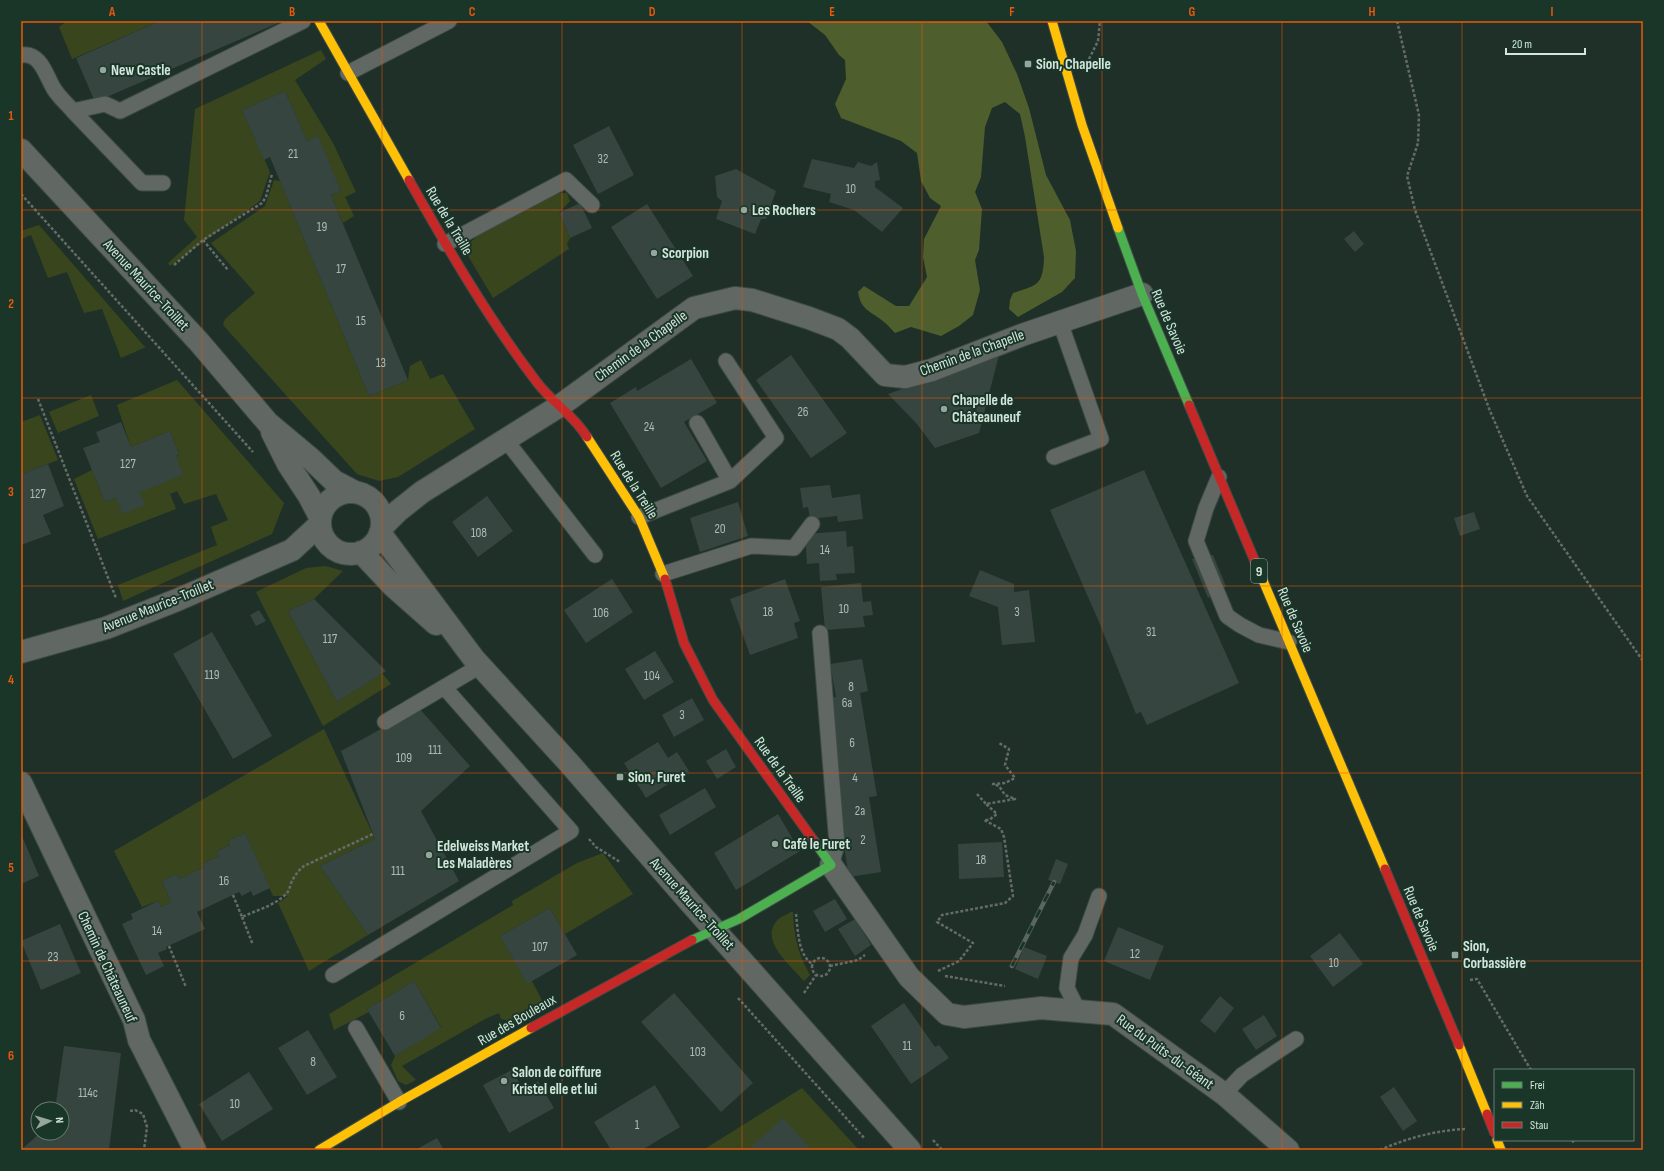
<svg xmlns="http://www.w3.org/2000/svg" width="1664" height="1171" font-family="'Sofia Sans Condensed',sans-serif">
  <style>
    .green { fill: #39461d }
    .forest { fill: #4e5e2d }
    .building { fill: #364540 }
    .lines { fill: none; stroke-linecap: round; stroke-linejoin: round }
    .lane-casing { stroke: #3e4b45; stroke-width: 17 }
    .street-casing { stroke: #3e4b45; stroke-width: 24 }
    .fast-casing { stroke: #3e4b45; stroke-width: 11 }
    .slow-casing { stroke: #3e4b45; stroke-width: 11 }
    .jam-casing { stroke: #3e4b45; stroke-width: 11 }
    .path { stroke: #656c68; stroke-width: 2.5; stroke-dasharray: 3 2; stroke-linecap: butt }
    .lane { stroke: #616864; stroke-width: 15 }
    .street { stroke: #616864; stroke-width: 22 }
    .fast { stroke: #4caf50; stroke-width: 9 }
    .slow { stroke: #ffc107; stroke-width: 9 }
    .jam { stroke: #c62828; stroke-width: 9 }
    .rail-casing { stroke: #5b6660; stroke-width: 4.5 }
    .rail { stroke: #193628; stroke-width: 3; stroke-dasharray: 9; stroke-linecap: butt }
    .jam-bridge-casing { stroke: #3e4b45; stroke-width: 11; stroke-linecap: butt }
    .jam-bridge { stroke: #c62828; stroke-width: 9 }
    .grid { fill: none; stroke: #e8590c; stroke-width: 1; stroke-opacity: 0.55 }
    .poi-dot { fill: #95a69d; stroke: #193628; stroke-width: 1.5 }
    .labels { text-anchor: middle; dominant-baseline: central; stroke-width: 4; stroke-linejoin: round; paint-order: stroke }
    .number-label { font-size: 13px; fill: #acbdb5 }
    .shield { fill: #193628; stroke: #9cb0a6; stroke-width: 1 }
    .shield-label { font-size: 14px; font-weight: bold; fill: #d4e5dc }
    .poi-label { font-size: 15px; font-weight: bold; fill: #d4e5dc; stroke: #193628; text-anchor: start }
    .street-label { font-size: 15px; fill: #d4e5dc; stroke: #193628 }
    .neatline { fill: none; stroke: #e8590c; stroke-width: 1.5 }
    .grid-label { font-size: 13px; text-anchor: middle; font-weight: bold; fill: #e8590c }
  </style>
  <rect width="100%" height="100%" fill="#1f3028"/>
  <path class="green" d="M 67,21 L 160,21 L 72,59 L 59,27 Z
    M 321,50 L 326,59 L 295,80 L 333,143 L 356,192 L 345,197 L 354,216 L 343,223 L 331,195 L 341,191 L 317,137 L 307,141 L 285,91 L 242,110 L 270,172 L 260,201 L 170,266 L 168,263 L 197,237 L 184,220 L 195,109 Z
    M 274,180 L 280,181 L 369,396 L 408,380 L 410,366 L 421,360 L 430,379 L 443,374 L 475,429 L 398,477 L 379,481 L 357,474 L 223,325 L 225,319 L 255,293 L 211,243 L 265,206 Z
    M 555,193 L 567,193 L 570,201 L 559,213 L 570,238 L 567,244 L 569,249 L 493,298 L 464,249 L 482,231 Z
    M 39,225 L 144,346 L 146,347 L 121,358 L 102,309 L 84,313 L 67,272 L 48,278 L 31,235 L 21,239 L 21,231 Z
    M 177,380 L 284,503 L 272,534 L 123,601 L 118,585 L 217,545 L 211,527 L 228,520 L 216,494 L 184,504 L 177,491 L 170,494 L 176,509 L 98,539 L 74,479 L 92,470 L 105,502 L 116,498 L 122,513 L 140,492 L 179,454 L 170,431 L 131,447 L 117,405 Z
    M 91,395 L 99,416 L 58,433 L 49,412 Z
    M 40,415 L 58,460 L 21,474 L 21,422 Z
    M 326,566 L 343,571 L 314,599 L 288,611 L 337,702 L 382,673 L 391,684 L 323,726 L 256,592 L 306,568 Z
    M 324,729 L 375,839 L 320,866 L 368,935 L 309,971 L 278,903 L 288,896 L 273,896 L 245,833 L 228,841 L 230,845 L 217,851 L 219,856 L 202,864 L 204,867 L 179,879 L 177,874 L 162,881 L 171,902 L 161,907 L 158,901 L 142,907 L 114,851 Z
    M 603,853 L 633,894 L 565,934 L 550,908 L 500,936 L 527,983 L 532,981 L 544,1004 L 509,1025 L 506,1020 L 501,1019 L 499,1013 L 485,1019 L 402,1066 L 416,1080 L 406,1085 L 398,1081 L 391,1065 L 395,1056 L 441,1027 L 414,981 L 367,1009 L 369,1012 L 334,1030 L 329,1014 L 513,905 L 512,901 L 577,863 Z
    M 791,912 L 793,912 C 794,937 798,954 810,975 L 804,981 C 792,967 760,941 776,922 C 779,917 786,915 791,912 Z
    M 802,1088 L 859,1150 L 703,1150 Z"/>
  <path class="forest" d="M 807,21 L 986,21 L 1002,42 L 1017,74 L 1029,108 L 1046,175 L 1070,220 L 1076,251 L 1075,278 L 1062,292 L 1018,317 L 1009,309 L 1010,300 L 1013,293 C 1038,285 1043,285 1044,257 L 1025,137 L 1020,114 L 1005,102 L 992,108 L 985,127 L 981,177 L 975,192 L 982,209 L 979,250 L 975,260 L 980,290 L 973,315 L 959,326 L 941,336 L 911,327 L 895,333 C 891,329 888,325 884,322 C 871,311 861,311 858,292 L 864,286 L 896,306 L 909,306 L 927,277 L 923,257 L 924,239 L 941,206 L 930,198 L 921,181 L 917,153 L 901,141 L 841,118 L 835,104 L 846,79 L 845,60 L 839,55 L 825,35 Z"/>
  <path class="building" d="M 160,21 L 277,21 L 278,23 L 95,102 L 76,58 Z
    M 285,91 L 307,141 L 318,136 L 341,191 L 331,195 L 408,380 L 369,396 L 270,157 L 264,160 L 242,110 Z
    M 609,126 L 634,175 L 598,194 L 573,145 Z
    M 812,159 L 854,168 L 858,162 L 871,166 L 877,162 L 880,180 L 875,181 L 875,187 L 903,208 L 882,232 L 854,210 L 829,202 L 831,194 L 803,187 Z
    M 736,169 L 776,191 L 766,219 L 761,219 L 755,234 L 716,219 L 722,201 L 717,197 L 715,176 Z
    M 580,203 L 592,228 L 570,238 L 559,213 Z
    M 647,204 L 693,276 L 657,299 L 611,227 Z
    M 1354,231 L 1364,244 L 1355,252 L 1344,239 Z
    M 791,355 L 847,433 L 811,458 L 756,380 Z
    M 999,355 L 979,433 L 935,448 L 917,424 L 888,394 Z
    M 691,359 L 717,403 L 684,422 L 707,461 L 661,488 L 610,403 L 636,387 L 637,391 Z
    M 121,422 L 131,447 L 170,431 L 179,454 L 176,456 L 183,475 L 140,492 L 145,505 L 122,514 L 116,498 L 105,502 L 83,448 L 100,442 L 96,432 Z
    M 48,464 L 64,506 L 43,515 L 51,534 L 21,545 L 21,474 Z
    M 1144,470 L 1239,683 L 1147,725 L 1141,712 L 1136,714 L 1099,622 L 1050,510 Z
    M 830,485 L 832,498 L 860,494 L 863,519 L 838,522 L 837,516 L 810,519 L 808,507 L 803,508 L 800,488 Z
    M 487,496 L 513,531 L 478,557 L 452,522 Z
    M 738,502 L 748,536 L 700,552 L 690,518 Z
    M 1474,512 L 1480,529 L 1460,536 L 1454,518 Z
    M 846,531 L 847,547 L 853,546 L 855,573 L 836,574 L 837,580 L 820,581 L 819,563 L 807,564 L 805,534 Z
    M 1213,555 L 1226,586 L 1208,598 L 1192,559 Z
    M 980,570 L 1014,584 L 1014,592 L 1029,590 L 1035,642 L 1002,645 L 998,607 L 969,596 Z
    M 612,579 L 633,612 L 586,643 L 564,610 Z
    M 785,579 L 800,621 L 794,623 L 798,638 L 750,655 L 730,599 Z
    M 861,583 L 863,602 L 871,601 L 873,615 L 863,616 L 865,627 L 825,630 L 821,587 Z
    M 314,599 L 386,671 L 337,702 L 288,611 Z
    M 259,610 L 266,621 L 256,626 L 250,615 Z
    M 212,632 L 272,736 L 233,759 L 173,654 Z
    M 655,651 L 674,682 L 644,700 L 625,669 Z
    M 862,659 L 868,691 L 860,693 L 877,796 L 869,797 L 881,872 L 849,877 L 837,803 L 841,802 L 829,698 L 836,697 L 830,664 Z
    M 692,698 L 704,720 L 674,737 L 662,715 Z
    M 419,708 L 470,766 L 421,811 L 459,881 L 368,935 L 320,866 L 375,839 L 341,751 Z
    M 658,742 L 668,758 L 677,752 L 689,771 L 646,798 L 624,763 Z
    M 726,749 L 736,767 L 717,779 L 706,761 Z
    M 705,788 L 716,807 L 670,835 L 659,815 Z
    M 778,814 L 800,851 L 736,890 L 714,853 Z
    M 245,833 L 270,888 L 253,896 L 251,891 L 242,896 L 239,892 L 197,912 L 205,929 L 166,947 L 167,949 L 158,953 L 164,966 L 146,975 L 122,924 L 133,919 L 131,914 L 158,901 L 161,907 L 171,902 L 162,881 L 177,874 L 179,879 L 204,867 L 202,864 L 219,856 L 217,851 L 230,845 L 228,841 Z
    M 21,834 L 39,876 L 21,884 Z
    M 1002,842 L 1004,877 L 959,879 L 958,844 Z
    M 1056,859 L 1068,864 L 1060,884 L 1048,880 Z
    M 835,899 L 847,919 L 825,932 L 813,911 Z
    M 550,908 L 577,955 L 527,984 L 500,936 Z
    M 855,919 L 871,945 L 855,956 L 838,929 Z
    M 60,924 L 81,973 L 41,990 L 21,941 Z
    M 1118,927 L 1164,946 L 1150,980 L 1104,961 Z
    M 1340,933 L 1363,964 L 1333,987 L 1310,956 Z
    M 1024,947 L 1047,956 L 1038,979 L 1015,969 Z
    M 414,981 L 441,1028 L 395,1056 L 367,1009 Z
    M 674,993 L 753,1083 L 721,1112 L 641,1022 Z
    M 1220,996 L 1234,1008 L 1215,1033 L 1200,1021 Z
    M 904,1003 L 935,1047 L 939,1045 L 949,1058 L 911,1084 L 871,1026 Z
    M 1264,1015 L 1277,1036 L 1256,1050 L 1242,1029 Z
    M 308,1030 L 337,1077 L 307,1095 L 278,1048 Z
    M 64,1046 L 121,1053 L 109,1150 L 21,1150 L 40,1133 L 62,1133 L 62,1109 L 55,1109 Z
    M 512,1070 L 523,1089 L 538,1081 L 554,1108 L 509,1133 L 483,1085 Z
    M 249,1072 L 273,1109 L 222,1141 L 199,1104 Z
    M 655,1085 L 680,1127 L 642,1150 L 611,1150 L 594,1122 Z
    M 1394,1087 L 1417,1121 L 1403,1131 L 1380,1097 Z
    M 783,1118 L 812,1150 L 747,1150 Z
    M 437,1138 L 444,1150 L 415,1150 Z"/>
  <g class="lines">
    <defs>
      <path id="lane" d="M 21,55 C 41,52 46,76 54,89 C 59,97 67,104 73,111 L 105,104 L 120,111 L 303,21
        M 348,73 L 449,21
        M 73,111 L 142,183 L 163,183
        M 445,244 L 566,180 L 592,205
        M 697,423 L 730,481
        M 505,439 L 595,555
        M 1054,457 L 1101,439 L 1060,322
        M 1219,477 L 1206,508 L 1196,541 L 1227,616 L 1240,625 L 1259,635 L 1289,642
        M 639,517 L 730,481 L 776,438 L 726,361
        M 663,574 L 751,546 L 794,548 L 812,524
        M 820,633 L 837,845 L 831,865
        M 385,722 L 480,666
        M 333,975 L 571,831 L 444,687
        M 1079,1012 L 1067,988 L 1071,958 L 1085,935 L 1099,896
        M 356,1028 L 399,1102
        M 1224,1094 L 1242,1075 L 1296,1039"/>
      <path id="street" d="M 21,150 L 199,342 L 268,423 L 311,459 L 334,481 L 353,491
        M 272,432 L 288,464 L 309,496 L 320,517
        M320 523a31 31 0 1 1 62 0a31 31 0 1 1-62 0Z
        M 382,527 L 398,511 L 422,492 L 561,405 L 694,308 L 735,298 L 752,300 L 809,318 L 838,329 L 850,338 L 885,375 L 905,377 L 932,370 L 1022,335 L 1142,294
        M 380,533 L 474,659 L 569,763 L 687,899 L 910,1150
        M 361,552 L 393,586 L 436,624
        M 21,652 L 106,628 L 177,600 L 292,550 L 319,525
        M 21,783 L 134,1020 L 139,1040 L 195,1150
        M 831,865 L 909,977 L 947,1014 L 964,1017 L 1041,1008 L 1113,1014 L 1224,1094 L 1288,1150"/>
      <path id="fast" d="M 1118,228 L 1142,294 L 1189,405
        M 692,940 L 739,919 L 831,865 L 814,841"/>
      <path id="slow" d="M 319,21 L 409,180
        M 1052,21 L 1082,125 L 1118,228
        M 587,437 L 639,517 L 665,579
        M 1259,571 L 1385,869
        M 1459,1045 L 1487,1114
        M 1497,1140 L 1501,1150
        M 319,1150 L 399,1102 L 531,1028"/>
      <path id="jam" d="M 409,180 C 448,249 488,318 536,381 C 551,402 573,414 587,437
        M 1189,405 L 1259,571
        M 665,579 L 684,643 L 713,700 L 814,841
        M 1385,869 L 1459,1045
        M 531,1028 L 692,940"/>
    </defs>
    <use href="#lane" class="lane-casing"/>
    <use href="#street" class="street-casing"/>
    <use href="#fast" class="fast-casing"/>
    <use href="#slow" class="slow-casing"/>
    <use href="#jam" class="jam-casing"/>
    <path class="path" d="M 1397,21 L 1419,115 L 1418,143 L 1407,176 L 1415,210 L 1490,411 L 1527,496 L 1643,661
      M 1089,59 L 1098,41 L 1100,21
      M 21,194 L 253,452
      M 203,240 L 228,270
      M 174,265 L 203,240 L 262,203 L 266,197 L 272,174
      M 38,399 L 116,598
      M 977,794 L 986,804 L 1015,799 L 1005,795 L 999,786 L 993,784 L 1005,783 L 1015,778 L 1005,765 L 1009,749 L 999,743
      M 589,839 L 596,847 L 620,862
      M 233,895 L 242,917 C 257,910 276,905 287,893 C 290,889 290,885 292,881 C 295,875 299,870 304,866 L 373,834
      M 796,914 C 798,931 798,954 812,964
      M 242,917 L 253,945
      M 169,946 L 186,987
      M812 967a9 9 0 1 1 18 0a9 9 0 1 1-18 0Z
      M 830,966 L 858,960 L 865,955
      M 938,971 L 959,961 L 973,943 L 937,922 L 942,915 L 1005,903 L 1013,896 L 1004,837 L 1001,829 L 984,820 L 989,820 L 997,814 L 986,804
      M 945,976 L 1005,986
      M 1470,980 L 1477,979 L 1531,1070
      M 804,993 L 816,975
      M 738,998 L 865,1139
      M 130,1111 L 135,1110 L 143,1114 L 147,1127 L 144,1150
      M 933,1140 L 942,1150
      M 1572,1140 L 1574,1143
      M 1380,1150 C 1407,1138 1437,1130 1467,1129"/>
    <use href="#lane" class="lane"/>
    <use href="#street" class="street"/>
    <use href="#fast" class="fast"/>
    <use href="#slow" class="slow"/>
    <use href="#jam" class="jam"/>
    <defs>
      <path id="rail" d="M 1012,966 L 1054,882"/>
    </defs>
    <use href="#rail" class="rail-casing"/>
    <use href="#rail" class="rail"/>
    <defs>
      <path id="jam-bridge" d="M 1487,1114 L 1495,1134"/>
    </defs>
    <use href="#jam-bridge" class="jam-bridge-casing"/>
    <use href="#jam-bridge" class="jam-bridge"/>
  </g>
  <path class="grid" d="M 202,21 L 202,1150M 382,21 L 382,1150M 562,21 L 562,1150M 742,21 L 742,1150M 922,21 L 922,1150M 1102,21 L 1102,1150M 1282,21 L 1282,1150M 1462,21 L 1462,1150M 21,210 L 1643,210M 21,398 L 1643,398M 21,586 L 1643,586M 21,773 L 1643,773M 21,961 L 1643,961"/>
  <g class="poi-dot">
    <rect x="1024" y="60" width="8" height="8" rx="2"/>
    <circle cx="103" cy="70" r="4"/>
    <circle cx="744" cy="210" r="4"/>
    <circle cx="654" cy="253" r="4"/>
    <circle cx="944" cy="409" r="4"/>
    <rect x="616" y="773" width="8" height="8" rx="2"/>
    <circle cx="775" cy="844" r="4"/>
    <circle cx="429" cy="855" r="4"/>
    <rect x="1451" y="951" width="8" height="8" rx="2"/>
    <circle cx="504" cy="1081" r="4"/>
  </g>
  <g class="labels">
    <g class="number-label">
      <text x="293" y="154">21</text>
      <text x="603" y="159">32</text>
      <text x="851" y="189">10</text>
      <text x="322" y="227">19</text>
      <text x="341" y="269">17</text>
      <text x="361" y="321">15</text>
      <text x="381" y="363">13</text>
      <text x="803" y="412">26</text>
      <text x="649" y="427">24</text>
      <text x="128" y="464">127</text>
      <text x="38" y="494">127</text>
      <text x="720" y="529">20</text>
      <text x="479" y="533">108</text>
      <text x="825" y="550">14</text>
      <text x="844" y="609">10</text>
      <text x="768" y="612">18</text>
      <text x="1017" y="612">3</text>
      <text x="601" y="613">106</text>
      <text x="1151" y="632">31</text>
      <text x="330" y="639">117</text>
      <text x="212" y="675">119</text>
      <text x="652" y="676">104</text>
      <text x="851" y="687">8</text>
      <text x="847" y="703">6a</text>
      <text x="682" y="715">3</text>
      <text x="852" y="743">6</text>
      <text x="435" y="750">111</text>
      <text x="404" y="758">109</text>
      <text x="855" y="778">4</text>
      <text x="860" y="811">2a</text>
      <text x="863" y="840">2</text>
      <text x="981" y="860">18</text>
      <text x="398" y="871">111</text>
      <text x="224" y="881">16</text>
      <text x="157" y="931">14</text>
      <text x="540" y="947">107</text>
      <text x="1135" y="954">12</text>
      <text x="53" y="957">23</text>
      <text x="1334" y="963">10</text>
      <text x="402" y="1016">6</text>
      <text x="907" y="1046">11</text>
      <text x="698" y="1052">103</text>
      <text x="313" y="1062">8</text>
      <text x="88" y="1093">114c</text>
      <text x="235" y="1104">10</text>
      <text x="637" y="1125">1</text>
    </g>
    <rect class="shield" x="1251" y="559" width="16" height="24" rx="3"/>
    <g class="shield-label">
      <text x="1259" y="571">9</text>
    </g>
    <g class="poi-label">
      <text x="1036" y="64">Sion, Chapelle</text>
      <text x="111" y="70">New Castle</text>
      <text x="752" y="210">Les Rochers</text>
      <text x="662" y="253">Scorpion</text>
      <text x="952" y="400">Chapelle de<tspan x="952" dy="17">Châteauneuf</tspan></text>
      <text x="628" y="777">Sion, Furet</text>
      <text x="783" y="844">Café le Furet</text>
      <text x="437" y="846">Edelweiss Market<tspan x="437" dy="17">Les Maladères</tspan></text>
      <text x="1463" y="946">Sion,<tspan x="1463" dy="17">Corbassière</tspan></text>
      <text x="512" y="1072">Salon de coiffure<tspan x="512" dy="17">Kristel elle et lui</tspan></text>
    </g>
    <g class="street-label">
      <text transform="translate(449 221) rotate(59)">Rue de la Treille</text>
      <text transform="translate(146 285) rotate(47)">Avenue Maurice-Troillet</text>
      <text transform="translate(1169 322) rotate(67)">Rue de Savoie</text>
      <text transform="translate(641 346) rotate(-36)">Chemin de la Chapelle</text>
      <text transform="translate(972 353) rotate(-20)">Chemin de la Chapelle</text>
      <text transform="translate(634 485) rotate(58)">Rue de la Treille</text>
      <text transform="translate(158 606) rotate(-22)">Avenue Maurice-Troillet</text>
      <text transform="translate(1295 620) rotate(67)">Rue de Savoie</text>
      <text transform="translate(780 770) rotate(54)">Rue de la Treille</text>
      <text transform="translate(692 904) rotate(48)">Avenue Maurice-Troillet</text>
      <text transform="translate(1421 919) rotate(67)">Rue de Savoie</text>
      <text transform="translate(107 967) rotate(65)">Chemin de Châteauneuf</text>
      <text transform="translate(517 1020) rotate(-30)">Rue des Bouleaux</text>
      <text transform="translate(1165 1052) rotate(36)">Rue du Puits-du-Géant</text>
    </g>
  </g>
  <rect width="1664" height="1171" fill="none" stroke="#193628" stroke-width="44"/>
  <rect x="1494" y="1069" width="140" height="72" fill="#193628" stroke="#647c70"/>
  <rect x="1502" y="1082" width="20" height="6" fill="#4caf50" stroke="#647c70"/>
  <text x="1530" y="1089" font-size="12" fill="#d4e5dc">Frei</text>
  <rect x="1502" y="1102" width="20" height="6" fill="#ffc107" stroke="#647c70"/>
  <text x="1530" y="1109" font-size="12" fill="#d4e5dc">Zäh</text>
  <rect x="1502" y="1122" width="20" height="6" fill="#c62828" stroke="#647c70"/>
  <text x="1530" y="1129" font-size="12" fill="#d4e5dc">Stau</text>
  <g transform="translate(50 1121) rotate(85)"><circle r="19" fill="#193628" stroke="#647c70"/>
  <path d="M0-3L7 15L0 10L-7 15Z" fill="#95a69d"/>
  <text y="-6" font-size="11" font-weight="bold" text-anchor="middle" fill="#d4e5dc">N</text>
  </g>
  <path d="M1506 48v6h79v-6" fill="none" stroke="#d4e5dc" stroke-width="2"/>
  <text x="1512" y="48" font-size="12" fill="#d4e5dc" stroke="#193628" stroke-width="3" paint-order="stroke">20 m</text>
  <rect x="22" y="22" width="1620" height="1127" class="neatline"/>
  <g class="grid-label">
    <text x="112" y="16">A</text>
    <text x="292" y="16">B</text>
    <text x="472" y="16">C</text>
    <text x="652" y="16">D</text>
    <text x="832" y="16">E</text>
    <text x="1012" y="16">F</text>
    <text x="1192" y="16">G</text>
    <text x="1372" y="16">H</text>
    <text x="1552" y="16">I</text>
    <text x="11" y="120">1</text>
    <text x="11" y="308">2</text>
    <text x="11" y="496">3</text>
    <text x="11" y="684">4</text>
    <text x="11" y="872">5</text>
    <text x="11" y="1060">6</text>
  </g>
</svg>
